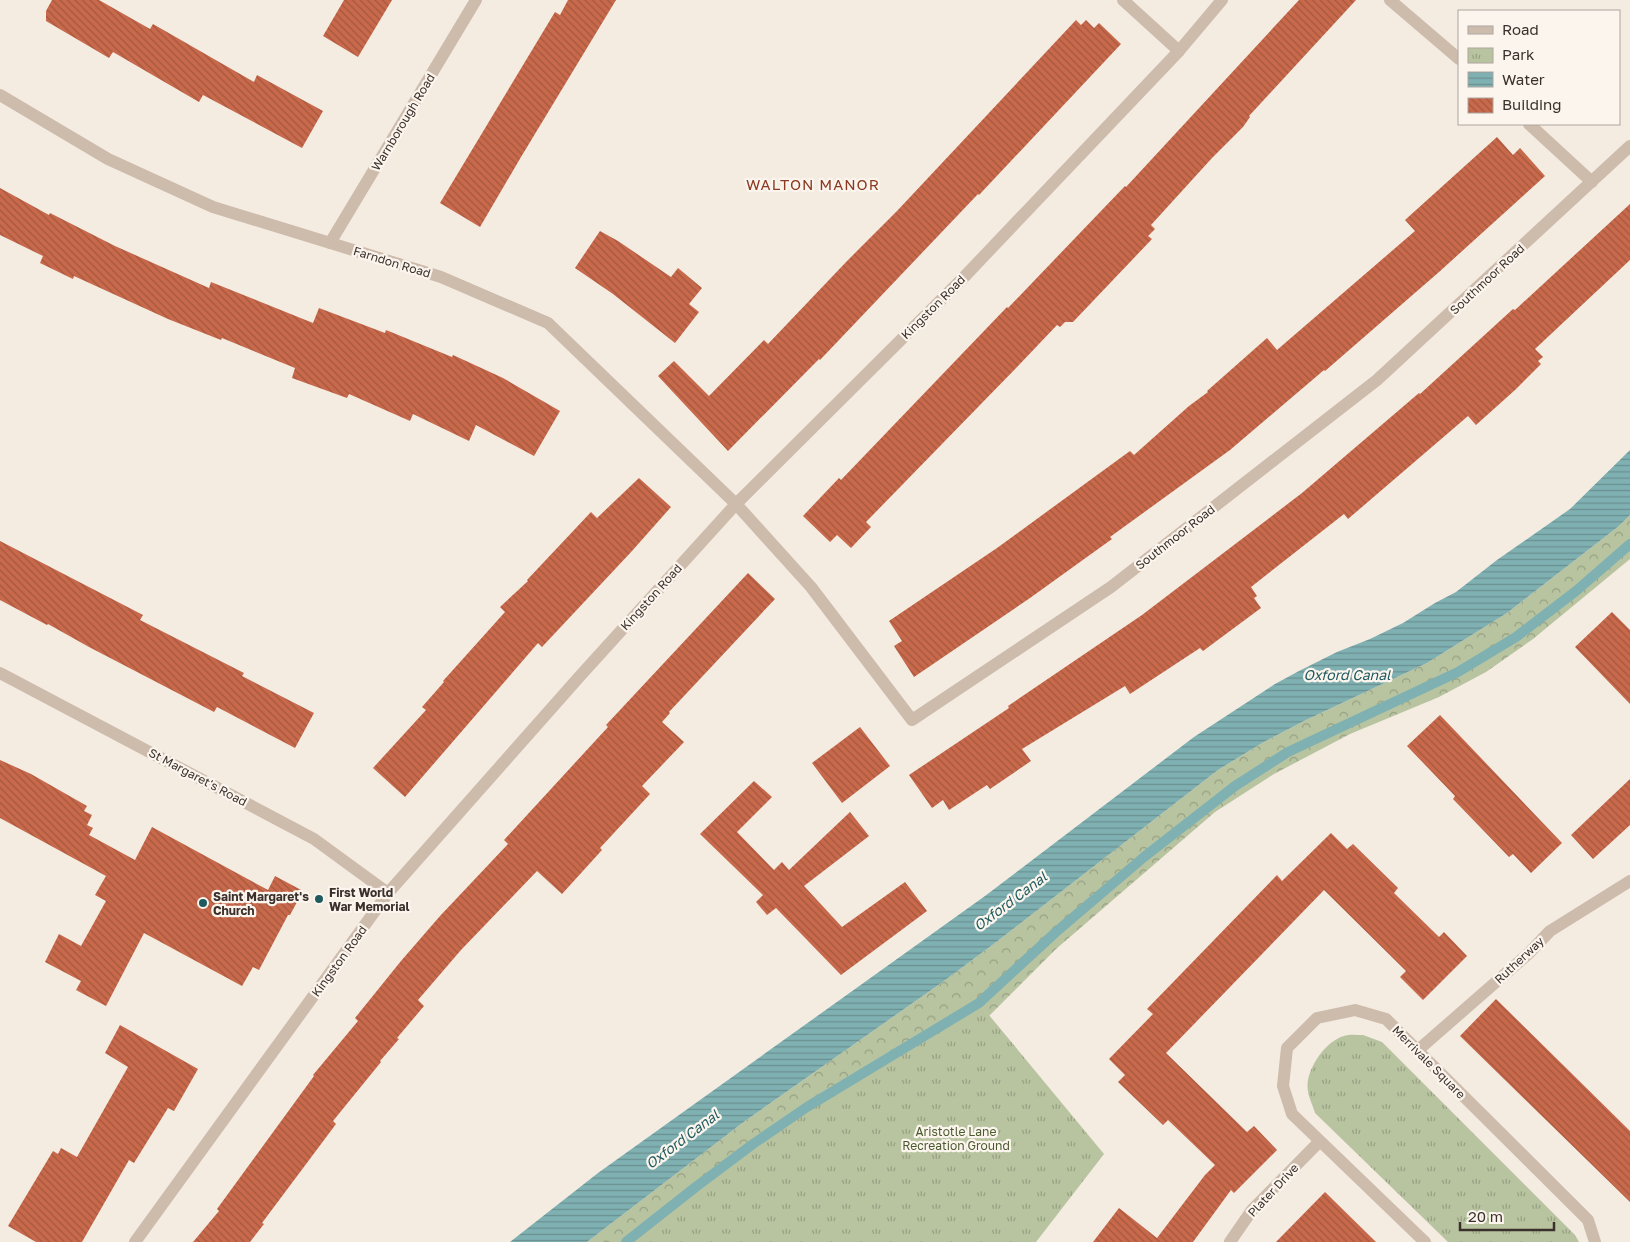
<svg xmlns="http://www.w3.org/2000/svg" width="1630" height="1242" font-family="'Golos Text',sans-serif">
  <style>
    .forest { fill: url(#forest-crowns) }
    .park { fill: url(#park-tufts) }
    .water { fill: url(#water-rules) }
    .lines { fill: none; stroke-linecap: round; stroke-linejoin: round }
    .stream { stroke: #7fb0b2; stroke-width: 10 }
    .building { fill: url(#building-back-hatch) }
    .minor { stroke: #cdbbac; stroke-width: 12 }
    .tertiary { stroke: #cdbbac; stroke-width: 12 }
    .poi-dot { fill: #1f5a5e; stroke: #fbf5ee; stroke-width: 2 }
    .labels { text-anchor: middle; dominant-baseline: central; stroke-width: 4.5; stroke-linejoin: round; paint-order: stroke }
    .street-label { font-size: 12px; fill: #3b302b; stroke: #fbf5ee }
    .poi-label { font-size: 12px; font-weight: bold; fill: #3b302b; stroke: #fbf5ee; text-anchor: start }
    .park-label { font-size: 12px; fill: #4a5a2e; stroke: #fbf5ee }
    .water-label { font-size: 14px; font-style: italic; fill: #1f5a5e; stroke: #fbf5ee }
    .quarter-label { font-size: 15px; letter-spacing: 1px; fill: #8c3b22; stroke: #fbf5ee }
  </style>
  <defs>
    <pattern id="forest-crowns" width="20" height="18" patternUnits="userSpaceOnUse" patternTransform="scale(1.25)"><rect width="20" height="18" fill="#b8c4a0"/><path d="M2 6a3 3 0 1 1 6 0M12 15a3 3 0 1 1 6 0" fill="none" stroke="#97a083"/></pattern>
    <pattern id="park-tufts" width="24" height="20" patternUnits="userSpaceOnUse" patternTransform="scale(1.25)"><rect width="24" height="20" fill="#b8c4a0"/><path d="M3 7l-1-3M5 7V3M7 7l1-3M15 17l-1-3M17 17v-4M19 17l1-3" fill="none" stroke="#97a083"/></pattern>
    <pattern id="water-rules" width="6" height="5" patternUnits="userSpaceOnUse" patternTransform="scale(1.25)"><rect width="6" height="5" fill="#7fb0b2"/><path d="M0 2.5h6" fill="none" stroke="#699091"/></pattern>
    <pattern id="building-back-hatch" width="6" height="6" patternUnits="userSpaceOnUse" patternTransform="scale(1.25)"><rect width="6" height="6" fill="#c8694b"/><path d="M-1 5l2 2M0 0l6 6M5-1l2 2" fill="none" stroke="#a4573f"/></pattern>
  </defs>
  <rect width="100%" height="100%" fill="#f4ebe1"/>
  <path class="forest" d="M 1630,515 L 1630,559 L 1533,639 L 1486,672 L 1439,697 L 1350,734 L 1274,774 L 1215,812 L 1056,949 L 989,1016 L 979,1003 L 807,1107 L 753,1144 L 697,1186 L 626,1242 L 587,1242 L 745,1121 L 944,981 L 995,943 L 1218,770 L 1262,743 L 1306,720 L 1427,663 L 1507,613 L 1619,526 Z"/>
  <path class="park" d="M 979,1003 L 1104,1154 L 1036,1242 L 626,1242 C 668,1210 709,1175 753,1144 C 825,1093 903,1049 979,1003 Z
    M 1363,1035 L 1382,1042 L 1575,1235 L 1579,1242 L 1448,1242 L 1315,1113 C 1313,1106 1309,1098 1308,1091 C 1304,1072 1325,1041 1344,1036 C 1349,1034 1357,1035 1363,1035 Z"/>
  <path class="water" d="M 1630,450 L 1630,515 L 1619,526 L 1507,613 L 1427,663 L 1306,720 L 1262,743 L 1218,770 L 995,943 L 944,981 L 745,1121 L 587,1242 L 510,1242 L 598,1173 L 985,896 L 1194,737 L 1275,684 L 1299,671 L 1337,652 L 1370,639 L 1403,623 L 1435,603 L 1456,592 L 1497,560 L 1570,509 Z"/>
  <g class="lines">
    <path class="stream" d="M 626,1242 L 697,1186 L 753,1144 L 807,1107 L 979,1003 L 1056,932 L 1144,857 L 1235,786 L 1288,752 L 1458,672 L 1516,637 L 1576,591 L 1630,544"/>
  </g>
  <path class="building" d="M 52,0 L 99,0 L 150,29 L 153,24 L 254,82 L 257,75 L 323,111 L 302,148 L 203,95 L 199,102 L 113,52 L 109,58 L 46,21 L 46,11 Z
    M 344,0 L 392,0 L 358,57 L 323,36 Z
    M 568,0 L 616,0 L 521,157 L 480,227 L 440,203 L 555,12 L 560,15 Z
    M 1299,0 L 1356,0 L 1249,116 L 1250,117 L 1243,127 L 1212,158 L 1151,225 L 1155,229 L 1148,236 L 1152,239 L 1073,322 L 1065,322 L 1060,327 L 1057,325 L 1018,366 L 866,522 L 871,527 L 851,548 L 837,535 L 830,542 L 803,516 L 839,478 L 841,480 L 1007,307 L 1008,308 L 1125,186 L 1126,187 Z
    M 1076,20 L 1081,25 L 1086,20 L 1094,28 L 1099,23 L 1121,44 L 979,195 L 978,194 L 820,360 L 819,359 L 728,451 L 658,376 L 674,361 L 709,396 L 764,340 L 768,344 L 848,260 L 897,211 Z
    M 1497,137 L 1513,155 L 1520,148 L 1545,176 L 1439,272 L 1325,371 L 1324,370 L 1230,450 L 1110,537 L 1112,539 L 1030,598 L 914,677 L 894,646 L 902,641 L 889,621 L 997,548 L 1130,451 L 1134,455 L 1189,406 L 1208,392 L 1207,391 L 1267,338 L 1277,350 L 1415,231 L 1405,220 Z
    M 0,188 L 49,215 L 50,213 L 115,246 L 209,288 L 211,282 L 313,323 L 319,308 L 385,333 L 386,330 L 452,357 L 453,355 L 503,378 L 560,411 L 534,456 L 476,425 L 469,441 L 413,414 L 410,421 L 349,394 L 347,398 L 292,378 L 295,368 L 222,338 L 221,340 L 168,319 L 74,276 L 73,279 L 40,263 L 43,256 L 0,235 Z
    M 1630,204 L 1630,260 L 1535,349 L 1543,357 L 1538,361 L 1541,364 L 1515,390 L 1476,425 L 1468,416 L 1348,519 L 1344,514 L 1251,587 L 1257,596 L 1254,598 L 1261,608 L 1203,651 L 1200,648 L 1130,694 L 1125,686 L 1022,749 L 1031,761 L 990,789 L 987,785 L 949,810 L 943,800 L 932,808 L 909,775 L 1009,708 L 1008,706 L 1142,615 L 1302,493 L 1419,393 L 1420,394 L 1513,309 L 1515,310 Z
    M 600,231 L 618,241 L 671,277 L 678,268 L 702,288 L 689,304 L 699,312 L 675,343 L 613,294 L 575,268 Z
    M 639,478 L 671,507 L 632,551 L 542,647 L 538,643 L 405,797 L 373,768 L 426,710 L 422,707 L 444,682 L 443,681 L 505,612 L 500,607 L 528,581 L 527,580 L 591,512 L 597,518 Z
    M 0,541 L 143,615 L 140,620 L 244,673 L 242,676 L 314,713 L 295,748 L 217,707 L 214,712 L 89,647 L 48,624 L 47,625 L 0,600 Z
    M 748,573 L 775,599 L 669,712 L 670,713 L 662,722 L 684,742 L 642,786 L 650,794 L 600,848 L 602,850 L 562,894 L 537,871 L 461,950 L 418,1000 L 424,1006 L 397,1038 L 399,1039 L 380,1061 L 381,1062 L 333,1121 L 336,1124 L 262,1223 L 264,1224 L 250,1242 L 193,1242 L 219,1211 L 217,1209 L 314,1076 L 313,1075 L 358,1021 L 355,1018 L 401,961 L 440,916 L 508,844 L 504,840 L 608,727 L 606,725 Z
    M 1612,612 L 1630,630 L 1630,704 L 1575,647 Z
    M 1440,715 L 1562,843 L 1531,873 L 1513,854 L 1509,857 L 1453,799 L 1455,796 L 1407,746 Z
    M 860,727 L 890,766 L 842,803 L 812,763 Z
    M 0,760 L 31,774 L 87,806 L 84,811 L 92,815 L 87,825 L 93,828 L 89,835 L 135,860 L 152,827 L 268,890 L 275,876 L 303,891 L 290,915 L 288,915 L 259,970 L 253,967 L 242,986 L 144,933 L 106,1006 L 76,990 L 81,981 L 45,962 L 59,934 L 81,946 L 106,901 L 95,895 L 106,876 L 0,818 Z
    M 1630,779 L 1630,825 L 1593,859 L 1571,835 Z
    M 754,781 L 772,797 L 737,832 L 774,870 L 782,862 L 789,870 L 850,812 L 869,836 L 804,886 L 842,927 L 905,882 L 927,911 L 841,975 L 776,908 L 767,915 L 756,902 L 763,895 L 700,834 Z
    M 1331,833 L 1347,849 L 1353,844 L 1398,888 L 1394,893 L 1439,937 L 1444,932 L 1467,956 L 1423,1000 L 1400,977 L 1406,971 L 1324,890 L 1166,1053 L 1247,1132 L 1254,1126 L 1277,1150 L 1234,1193 L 1231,1190 L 1193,1242 L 1093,1242 L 1119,1208 L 1157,1238 L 1205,1175 L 1215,1165 L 1168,1120 L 1163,1125 L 1118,1082 L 1125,1075 L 1109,1059 L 1153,1014 L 1147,1009 L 1277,875 L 1282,881 Z
    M 1496,999 L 1630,1131 L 1630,1202 L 1460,1036 Z
    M 120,1025 L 198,1069 L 174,1111 L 168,1108 L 134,1163 L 129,1160 L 82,1242 L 36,1242 L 8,1226 L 53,1151 L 58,1154 L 61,1148 L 77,1157 L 128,1067 L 105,1053 Z
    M 1325,1192 L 1376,1242 L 1276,1242 Z"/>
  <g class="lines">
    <path class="minor" d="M 1123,0 L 1179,51
      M 1390,0 L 1459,59
      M 0,95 L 108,159 L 213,207 L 441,277 L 548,323 L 736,504 L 811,587 L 912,720 L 1111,587 L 1377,380 L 1630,146
      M 1529,124 L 1592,182
      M 330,243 L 476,0
      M 1417,1051 L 1528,954 L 1550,931 L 1630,881
      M 135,1242 L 388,893
      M 1230,1242 L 1252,1210 L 1320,1141
      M 1425,1242 L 1292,1114 L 1283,1086 L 1287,1048 L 1317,1018 L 1355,1010 L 1386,1019 L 1588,1220 L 1595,1242"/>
    <path class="tertiary" d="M 0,673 L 314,839 L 388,893 L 580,676 L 736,504 L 965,276 L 1179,51 L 1222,0"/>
  </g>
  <g class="poi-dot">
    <circle cx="319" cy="899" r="5"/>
    <circle cx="203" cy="903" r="5"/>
  </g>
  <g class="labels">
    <g class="street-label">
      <text transform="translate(403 122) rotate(-59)">Warnborough Road</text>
      <text transform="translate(392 262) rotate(17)">Farndon Road</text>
      <text transform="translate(1487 279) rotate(-43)">Southmoor Road</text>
      <text transform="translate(933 307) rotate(-45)">Kingston Road</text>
      <text transform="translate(1175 537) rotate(-38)">Southmoor Road</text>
      <text transform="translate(651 597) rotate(-48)">Kingston Road</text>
      <text transform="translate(198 777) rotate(28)">St Margaret's Road</text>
      <text transform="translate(1519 960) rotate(-43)">Rutherway</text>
      <text transform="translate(339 961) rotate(-54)">Kingston Road</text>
      <text transform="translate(1429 1062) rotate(45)">Merrivale Square</text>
      <text transform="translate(1273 1190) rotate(-47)">Plater Drive</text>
    </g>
    <g class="poi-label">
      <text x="329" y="892">First World<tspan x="329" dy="14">War Memorial</tspan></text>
      <text x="213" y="896">Saint Margaret's<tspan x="213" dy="14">Church</tspan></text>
    </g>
    <g class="park-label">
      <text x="956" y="1131">Aristotle Lane<tspan x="956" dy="14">Recreation Ground</tspan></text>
    </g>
    <g class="water-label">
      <text x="1347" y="674">Oxford Canal</text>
      <text transform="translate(1010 901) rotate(-37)">Oxford Canal</text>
      <text transform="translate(682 1139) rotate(-37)">Oxford Canal</text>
    </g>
    <g class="quarter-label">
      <text x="813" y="184">WALTON MANOR</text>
    </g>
  </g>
  <rect x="1458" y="10" width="162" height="115" fill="#fbf5ee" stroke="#aea6a0"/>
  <rect x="1468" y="26" width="25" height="8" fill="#cdbbac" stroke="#aea6a0"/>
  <text x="1502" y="35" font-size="15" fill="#3b302b">Road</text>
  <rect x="1468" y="48" width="25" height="15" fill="url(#park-tufts)" stroke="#aea6a0"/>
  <text x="1502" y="60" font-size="15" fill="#3b302b">Park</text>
  <rect x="1468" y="72" width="25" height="15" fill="url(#water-rules)" stroke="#aea6a0"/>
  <text x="1502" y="85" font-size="15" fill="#3b302b">Water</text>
  <rect x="1468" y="98" width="25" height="15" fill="url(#building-back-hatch)" stroke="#aea6a0"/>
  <text x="1502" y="110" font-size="15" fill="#3b302b">Building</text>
  <path d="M1460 1222v8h94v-8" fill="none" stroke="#3b302b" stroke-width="2.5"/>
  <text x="1468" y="1222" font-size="15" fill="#3b302b" stroke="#fbf5ee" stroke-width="4" paint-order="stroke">20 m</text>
</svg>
